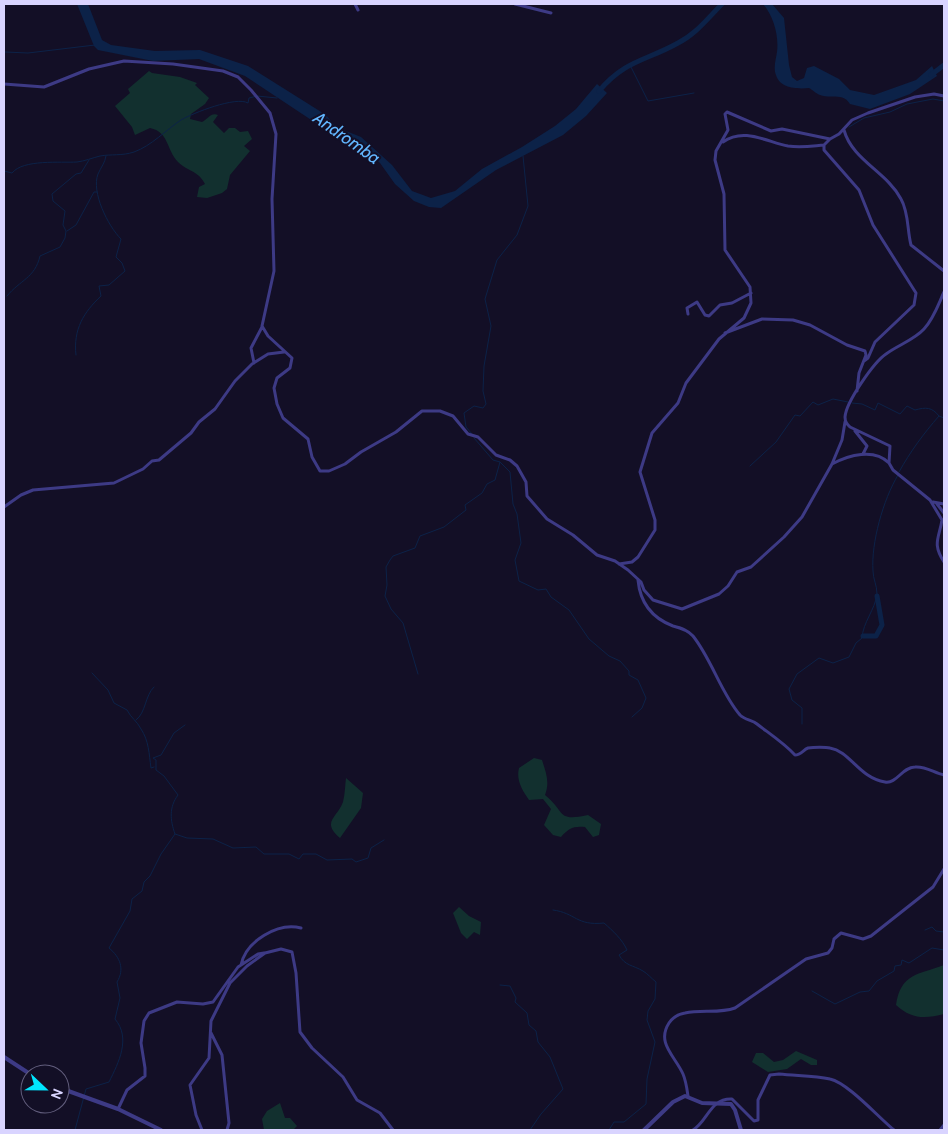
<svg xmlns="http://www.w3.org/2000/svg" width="948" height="1134" font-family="Cabin,sans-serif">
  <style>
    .green { fill: #12302f }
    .water { fill: #0c2248 }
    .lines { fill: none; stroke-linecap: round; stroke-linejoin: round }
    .stream { stroke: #0c2248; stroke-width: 1 }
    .river { stroke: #0c2248; stroke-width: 5 }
    .minor { stroke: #3d3a85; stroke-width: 3 }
    .tertiary { stroke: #3d3a85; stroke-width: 4 }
    .labels { text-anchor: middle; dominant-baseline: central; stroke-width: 4; stroke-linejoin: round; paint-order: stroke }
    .water-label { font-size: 18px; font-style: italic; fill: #62b6ff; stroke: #130f26 }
  </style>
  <rect width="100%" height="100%" fill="#130f26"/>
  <path class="green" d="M 149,71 L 152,73 L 180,77 L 197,83 L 195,85 L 209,98 L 205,104 L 191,114 L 190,119 L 202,122 C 208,119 211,112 218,115 L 213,122 L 224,133 L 229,128 L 235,128 L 240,132 L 248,131 L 252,139 L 244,146 L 250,151 L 230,175 L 227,189 L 222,193 L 207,198 L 197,197 L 199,187 L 205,184 C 199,171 187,171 178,162 C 166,149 169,132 150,128 L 135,135 L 132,127 L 115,106 L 130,93 L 128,89 Z
    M 534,758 L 542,760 C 546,773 550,782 545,795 C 566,812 556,822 588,815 L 601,824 L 599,835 L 593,837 L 585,827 C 573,826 569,828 561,837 L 553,835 L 544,825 L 551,809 L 543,799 L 529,800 C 522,790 516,780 519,768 Z
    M 346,778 L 363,793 L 361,808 L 340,838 C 321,822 337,818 343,802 C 345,794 345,786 346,778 Z
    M 459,907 L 469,916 L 481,922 L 480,935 L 474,932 L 467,939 L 461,933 L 453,913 Z
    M 944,965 L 944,1014 C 925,1019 911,1019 896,1005 C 901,973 918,975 944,965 Z
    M 796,1051 L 817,1060 L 817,1065 L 811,1065 L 801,1059 L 787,1069 L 768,1072 L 752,1062 L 756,1053 L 763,1053 L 774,1062 L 783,1060 Z
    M 280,1103 L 285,1118 L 290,1118 L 297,1126 L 293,1130 L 264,1130 L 262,1119 L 267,1111 Z"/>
  <path class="water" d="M 77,4 L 88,4 L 102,40 L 111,45 L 155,51 L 200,50 L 248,66 L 326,115 L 336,127 L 361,137 L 392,165 L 412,191 L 431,198 L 455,191 L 482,169 L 522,147 L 555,126 L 576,109 L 597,84 L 607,93 L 586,116 L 563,135 L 496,170 L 441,208 L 429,207 L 414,201 L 395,184 L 380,163 L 370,154 L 349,145 L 245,76 L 199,59 L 153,61 L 98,50 L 94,46 Z
    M 763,4 L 772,4 L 784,18 L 789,65 L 792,77 L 797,81 L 804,78 L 807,68 L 814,66 L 839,79 L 850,90 L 874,95 L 916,80 L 932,66 L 937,76 L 910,94 L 870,109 L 850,104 C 843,92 830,99 820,95 C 815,93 813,90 809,88 C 798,89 780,89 776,75 C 773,68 776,59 777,52 C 779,36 774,17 763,4 Z"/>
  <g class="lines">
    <path class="stream" d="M 5,52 L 28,53 L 95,45
      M 630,65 L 648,101 L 694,93
      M 849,127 L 864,118 L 890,112 L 907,104 L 933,99 L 944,101
      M 4,171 L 12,173 C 23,159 61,163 77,162 C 85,161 92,158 100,156 C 111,154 122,156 134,152 C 151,146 166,130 181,120 C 193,113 236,96 248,103 L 249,98 L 257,96 L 277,98
      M 67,231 L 76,225 L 94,192 L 97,192
      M 7,296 C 20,280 35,278 40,256 L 60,247 L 65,238 L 66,231 L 63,225 L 65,211 L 53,201 L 52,194 L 76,174 L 81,173 L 89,160
      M 76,355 C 73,329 84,312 101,296 L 99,286 L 109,285 L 125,271 L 122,263 L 116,257 L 121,239 C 108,226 91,192 98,174 C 101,167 105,163 106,156
      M 852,403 L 862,404 L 875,410 L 878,403 L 900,414 L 907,406 L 915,410 C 926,407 932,407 939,416
      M 472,434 L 466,427 L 464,413 L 474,406 L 483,408 L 486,404 L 483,391 L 484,366 L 491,326 L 485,299 L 497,260 L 517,235 L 528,206 L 523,156
      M 500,462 L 510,472 L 513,504 L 517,514 L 521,543 L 515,560 L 519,581 L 538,590 L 546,589 L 551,597 L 569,610 L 589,639 L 609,656 L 620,661 L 629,671 L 629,675 L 638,680 L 646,698 L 642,708 L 632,717
      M 750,466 L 776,442 L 795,415 L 800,416 L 813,402 L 818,405 L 833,399 L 848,402
      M 899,472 C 910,452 924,433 939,416 L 944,418
      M 92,673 L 108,690 L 114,703 L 127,710 C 131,718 137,721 141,729 C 149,741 149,754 151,768 L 154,767
      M 418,674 L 403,623 L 391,609 L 385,596 L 387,585 L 386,567 L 390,560 L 393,556 L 415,548 L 420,536 L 444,527 L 466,510 L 465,505 L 482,493 L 487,484 L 495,480 L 500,462 L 493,460 L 474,438
      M 136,720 C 146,713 145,695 154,687
      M 802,724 L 802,708 L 792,700 L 789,689 L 797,674 L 819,658 L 833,663 L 849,657 L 856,643 L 862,638 C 863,622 875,610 877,594 C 877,585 873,579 873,571 C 871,543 883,500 898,475
      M 175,834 L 187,838 L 213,839 L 233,848 L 256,847 L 264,854 L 289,854 L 299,859 L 303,854 L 316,854 L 327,860 L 352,859 L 356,862 L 368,858 L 371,848 L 384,840
      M 553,910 C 576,913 576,926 604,923 C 613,931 622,939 627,950 L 619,955 C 625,966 633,965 643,971 C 648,974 651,978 656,982 L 655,999 L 648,1011 L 647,1020 L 655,1042 L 647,1079 L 646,1104 L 624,1122 L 614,1122 L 609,1130
      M 925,930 L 932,927 L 936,931 L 944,932
      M 500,985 L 510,986 L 516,998 L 515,1002 L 527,1013 L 529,1025 L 536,1031 L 538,1042 L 550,1057 L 563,1089 L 541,1114 L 530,1130
      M 812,991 L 835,1004 L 860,992 L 869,991 L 877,981 L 894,971 L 895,966 L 901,965 L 902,960 L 909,963 L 932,948 L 944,950
      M 4,1130 L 5,1130
      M 75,1130 L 86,1089 L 109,1082 C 119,1062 131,1038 115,1019 L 120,998 L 117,982 C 125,969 120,957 109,948 L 130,911 L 132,899 L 142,891 L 144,882 L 150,876 L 161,854 L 175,834 C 170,820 169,807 178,795 L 164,776 L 156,770 L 156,760 L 153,758 L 161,755 L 174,733 L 185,725"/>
    <path class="river" d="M 931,75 L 944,65
      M 599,91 C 625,60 646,61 678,43 C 696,34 708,18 722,4
      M 863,636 L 876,636 L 882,625 L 877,596"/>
    <path class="minor" d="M 355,4 L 358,10
      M 515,4 L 551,13
      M 4,84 L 44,87 L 89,69 L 124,61 L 173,64 L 223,71 L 238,77 L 251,90 L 270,113 L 276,134 L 272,199 L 274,271 L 262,326 L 268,336 L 292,358 L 290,368 L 277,378 L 274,388 L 277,404 L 283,418 L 308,439 L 312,457 L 320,471 L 329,471 L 345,464 L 361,452 L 396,432 L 422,411 L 440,411 L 453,416 L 468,434 L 478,437 L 496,455 L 510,460 L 517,466 L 526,482 L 527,496 L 547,519 L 573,535 L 597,555 L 615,561 L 628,570 L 641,582 L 644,590 L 653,600 L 682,609 L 719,594 L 728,586 L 737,572 L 751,567 L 784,537 L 802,517 L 832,464 L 842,440 L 845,422
      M 844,130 C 852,160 887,172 901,199 C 909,213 907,230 911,245 L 944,271
      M 830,139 L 824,145 L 824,150 L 859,190 L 873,225 L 916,293 L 914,305 L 875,342 L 868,358 L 864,361
      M 723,142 C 744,127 767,142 788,146 C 801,148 812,146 824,145
      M 944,292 C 938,305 934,318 924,329 C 914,340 898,345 886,354 C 874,362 846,402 845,417 C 845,422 847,424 850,427 L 890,446 L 889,463 L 893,470 L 930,500 L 942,520 C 939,539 932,543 944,562
      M 688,314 L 687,308 L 697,302 L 705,315 L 709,316 L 720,305 L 732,303 L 751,293
      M 725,333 L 762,319 L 793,320 L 810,325 L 847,345 L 865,351 L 866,355 L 859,373 L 857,391
      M 254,363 L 251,348 L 262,327
      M 855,431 L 867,446 L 863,454
      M 832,464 C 849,455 874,448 889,463
      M 933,502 L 944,504
      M 937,504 L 944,513
      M 4,507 L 21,495 L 33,490 L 114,483 L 143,469 L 152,461 L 159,460 L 191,433 L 199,422 L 215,409 L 235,381 L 252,364 L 268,354 L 284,352
      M 619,564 L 632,562 L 638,557 L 655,530 L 655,520 L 640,472 L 652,433 L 678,403 L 686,383 L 719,339 L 744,318 L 751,303 L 750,287 L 725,250 L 724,194 L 715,160 L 716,151 L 728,130 L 725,114 L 727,112 L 771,131 L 782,129 L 830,139 L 839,134 L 852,120 L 868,113 L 915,97 L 934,94 L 944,96
      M 638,580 C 640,602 652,618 673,626 C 681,628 688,630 693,636 C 712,660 721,693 740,715 C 745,720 752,720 757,724 C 770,734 784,743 795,755 C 801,755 803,750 808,748 C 814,747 826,747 830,748 C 850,751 859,778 885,782 C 897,784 902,767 915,767 C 926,766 934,773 944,775
      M 241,965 C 246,941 278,922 301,928
      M 211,1033 L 222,1055 L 229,1123 L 227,1130
      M 688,1096 C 687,1089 686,1081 683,1074 C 675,1056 656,1043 669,1023 C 673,1017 679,1014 685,1013 C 701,1009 719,1014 735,1008 L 806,959 L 828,953 L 832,948 L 834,939 L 841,933 L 863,939 L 871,936 L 933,887 L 944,869
      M 118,1109 L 127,1090 L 145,1076 L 145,1068 L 141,1043 L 144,1021 L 149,1013 L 177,1002 L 203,1004 L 213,1002 L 238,967 L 258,954 L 264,953
      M 202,1130 L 196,1115 L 190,1085 L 209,1058 L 211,1021 L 230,983 L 247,966 L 265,953 L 281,949 L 292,952 L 296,973 L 300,1032 L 312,1048 L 343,1077 L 357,1100 L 380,1113 L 393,1130
      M 693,1130 C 708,1121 710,1098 732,1099 L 754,1121 L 758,1120 L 758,1100 L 770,1075 L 779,1074 C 796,1076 814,1075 830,1079 C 848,1083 878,1117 894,1130
      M 940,1130 L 944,1125"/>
    <path class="tertiary" d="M 4,1057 L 30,1074
      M 60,1088 L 118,1109 L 161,1130
      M 644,1130 L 673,1102 L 685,1096 L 702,1103 L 731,1104 L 735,1110 L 741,1130"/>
  </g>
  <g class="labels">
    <g class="water-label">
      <text transform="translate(347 138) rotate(35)">Andromba</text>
    </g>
  </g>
  <rect width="948" height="1134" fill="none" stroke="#d9d4ff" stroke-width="10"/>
  <g transform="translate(45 1089) rotate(112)"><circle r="24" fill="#130f26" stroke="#625e7d"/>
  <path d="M0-4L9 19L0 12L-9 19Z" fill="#00e5ff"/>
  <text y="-8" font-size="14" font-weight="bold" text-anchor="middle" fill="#d9d4ff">N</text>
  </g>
</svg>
